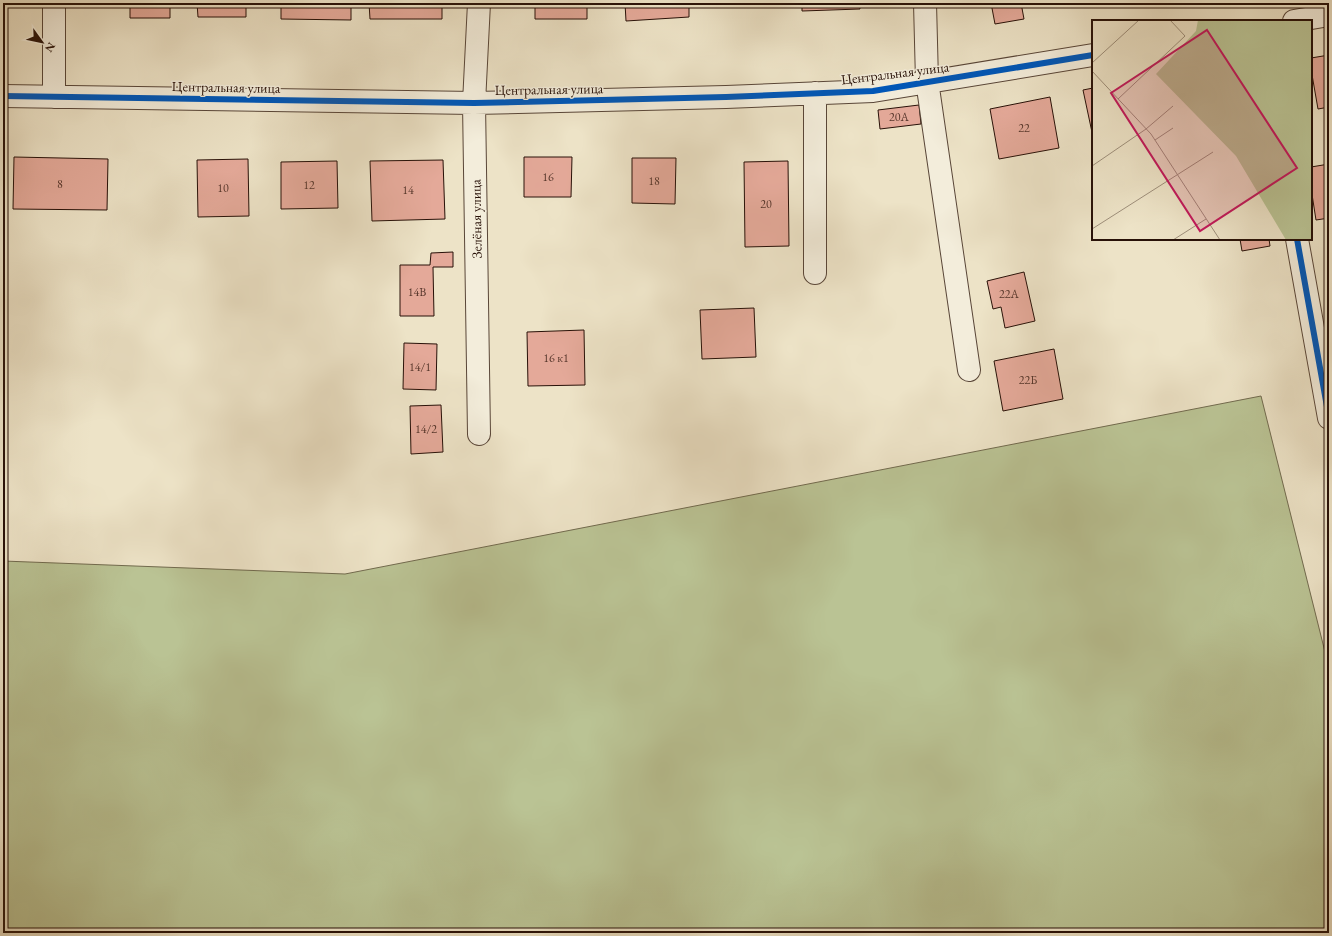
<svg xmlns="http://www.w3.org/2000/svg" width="1332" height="936" font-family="'EB Garamond',serif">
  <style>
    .green { fill: #bac394; stroke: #716a4e }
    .building { fill: #e4a999; stroke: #281108 }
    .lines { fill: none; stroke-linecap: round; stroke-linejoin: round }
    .minor-casing { stroke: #594638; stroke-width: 24 }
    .minor { stroke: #f3eddb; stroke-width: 22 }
    .cycleway-casing { stroke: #f3eddb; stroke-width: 8 }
    .cycleway { stroke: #0057b8; stroke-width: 6 }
    .labels { text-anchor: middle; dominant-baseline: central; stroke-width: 3; stroke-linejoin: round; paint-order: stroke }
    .number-label { font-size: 12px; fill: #57372c }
    .street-label { font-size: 14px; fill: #281108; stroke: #f3eddb }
    .inset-road { fill: none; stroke: #9e8f7b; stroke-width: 1 }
    .view { fill: #c2185b; fill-opacity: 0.15; stroke: #c2185b; stroke-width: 2 }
    .inset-edge { fill: none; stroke: #281108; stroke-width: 2 }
  </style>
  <rect width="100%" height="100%" fill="#ede3c7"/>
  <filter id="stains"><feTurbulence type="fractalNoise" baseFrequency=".005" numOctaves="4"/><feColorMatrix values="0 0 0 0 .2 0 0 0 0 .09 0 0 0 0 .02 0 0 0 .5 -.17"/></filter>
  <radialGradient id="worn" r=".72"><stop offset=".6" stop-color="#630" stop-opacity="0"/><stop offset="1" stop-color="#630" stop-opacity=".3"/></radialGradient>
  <path class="green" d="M 1261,396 L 1329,668 L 1329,933 L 3,933 L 3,561 L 345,574 Z"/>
  <path class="building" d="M 3,3 L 7,3 L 7,20 L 3,20 Z
    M 130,3 L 170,3 L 170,18 L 130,18 Z
    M 197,3 L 246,3 L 246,17 L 198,17 Z
    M 281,3 L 351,3 L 351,20 L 281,19 Z
    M 369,3 L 442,3 L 442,19 L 370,19 Z
    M 535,3 L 587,3 L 587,19 L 535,19 Z
    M 625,3 L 689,3 L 689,17 L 626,21 Z
    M 802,3 L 859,3 L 860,9 L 802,11 Z
    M 991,3 L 1021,3 L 1024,19 L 995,24 Z
    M 1329,55 L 1329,107 L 1318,109 L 1311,69 L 1311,58 Z
    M 1093,88 L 1093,137 L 1083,90 Z
    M 1050,97 L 1059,148 L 999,159 L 990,109 Z
    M 919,105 L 921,124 L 880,129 L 878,110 Z
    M 14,157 L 108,159 L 107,210 L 13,209 Z
    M 524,157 L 572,157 L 571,197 L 524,197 Z
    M 632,158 L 676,158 L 675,204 L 632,203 Z
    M 248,159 L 249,216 L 198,217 L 197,160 Z
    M 443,160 L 445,219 L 372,221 L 370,161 Z
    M 337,161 L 338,208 L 281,209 L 281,162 Z
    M 788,161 L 789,246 L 745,247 L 744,162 Z
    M 1329,164 L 1329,218 L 1316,220 L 1311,188 L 1311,167 Z
    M 1240,239 L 1269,239 L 1270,246 L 1242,251 Z
    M 453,252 L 453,267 L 433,267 L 434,316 L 400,316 L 400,265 L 430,265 L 431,253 Z
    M 1024,272 L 1035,321 L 1005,328 L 1001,307 L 993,309 L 987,281 Z
    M 754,308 L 756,357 L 702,359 L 700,310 Z
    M 584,330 L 585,385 L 528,386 L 527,332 Z
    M 404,343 L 437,344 L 436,390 L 403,389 Z
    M 1054,349 L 1063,399 L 1003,411 L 994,361 Z
    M 441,405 L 443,452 L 411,454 L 410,406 Z"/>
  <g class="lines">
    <defs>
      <path id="minor" d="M 54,3 L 54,97
        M 925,3 L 927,81 L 969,370
        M 1294,21 L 1329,15
        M 815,93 L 815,273
        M 3,96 L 474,103 L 726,97 L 873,91 L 1093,55
        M 1297,239 L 1329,418
        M 479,434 L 474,103 L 479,3"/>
    </defs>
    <use href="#minor" class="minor-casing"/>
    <use href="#minor" class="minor"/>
    <defs>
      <path id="cycleway" d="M 3,96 L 474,103 L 726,97 L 873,91 L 1093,55
        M 1297,239 L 1329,418"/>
    </defs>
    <use href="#cycleway" class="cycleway-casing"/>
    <use href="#cycleway" class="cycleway"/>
  </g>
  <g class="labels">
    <g class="number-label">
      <text x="899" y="117">20А</text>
      <text x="1024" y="128">22</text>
      <text x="548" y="177">16</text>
      <text x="654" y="181">18</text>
      <text x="60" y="184">8</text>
      <text x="309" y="185">12</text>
      <text x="223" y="188">10</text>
      <text x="408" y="190">14</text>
      <text x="766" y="204">20</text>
      <text x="417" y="292">14В</text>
      <text x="1009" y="294">22А</text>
      <text x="556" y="358">16 к1</text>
      <text x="420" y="367">14/1</text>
      <text x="1028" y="380">22Б</text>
      <text x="426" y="429">14/2</text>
    </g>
    <g class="street-label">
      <text transform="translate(895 73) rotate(-7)">Центральная улица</text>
      <text transform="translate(226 87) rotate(1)">Центральная улица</text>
      <text transform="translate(549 89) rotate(-1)">Центральная улица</text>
      <text transform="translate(476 219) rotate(-91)">Зелёная улица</text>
    </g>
  </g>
  <g transform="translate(1092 20)">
    <rect width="220" height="220" fill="#ede3c7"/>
    <path d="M 106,0 L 220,0 L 220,220 L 194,220 L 144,136 L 64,54 L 104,11 Z" fill="#bac394"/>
    <path class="inset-road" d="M 0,43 L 47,0M 0,51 L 59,114 L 128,220M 26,79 L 93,16 L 78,0M 63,120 L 81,108M 0,146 L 54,109 L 81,86M 0,209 L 121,132M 81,220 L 114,199"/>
    <path class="view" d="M 115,10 L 205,148 L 108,211 L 19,73 Z"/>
    <rect width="220" height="220" class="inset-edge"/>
  </g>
  <rect width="1332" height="936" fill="none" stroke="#ede3c7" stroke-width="16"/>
  <rect x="4" y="4" width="1324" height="928" fill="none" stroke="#281108" stroke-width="2"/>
  <rect x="8" y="8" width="1316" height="920" fill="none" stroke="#281108"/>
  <g transform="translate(42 42) rotate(123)" stroke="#f3eddb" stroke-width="3" paint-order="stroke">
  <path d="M0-3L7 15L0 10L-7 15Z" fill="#281108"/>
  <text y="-6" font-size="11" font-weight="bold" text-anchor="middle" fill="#281108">N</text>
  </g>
  <rect width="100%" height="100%" filter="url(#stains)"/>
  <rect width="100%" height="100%" fill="url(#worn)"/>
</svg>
